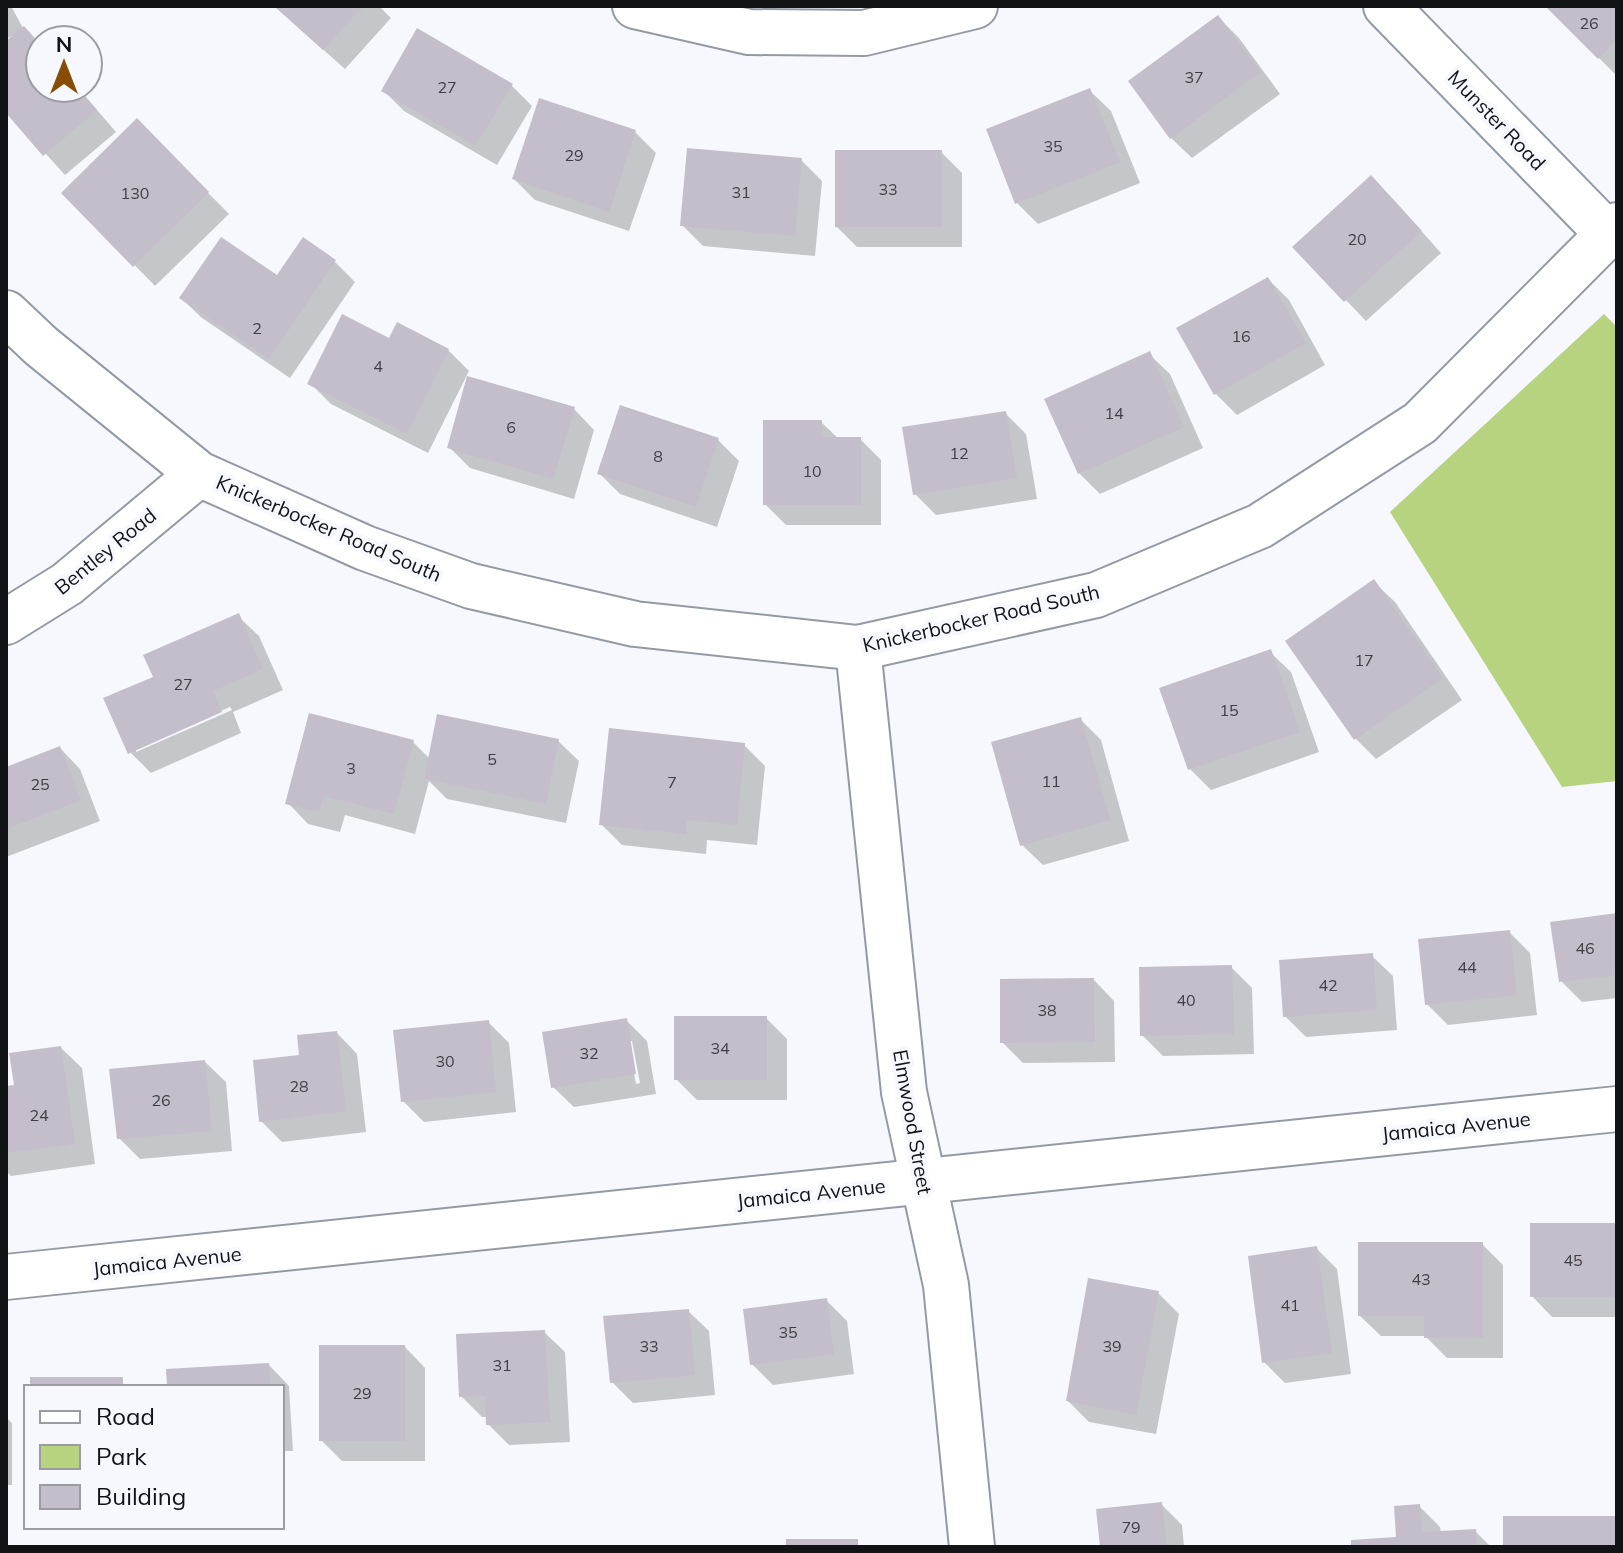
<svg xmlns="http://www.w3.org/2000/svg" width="1623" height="1553" font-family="Mulish,sans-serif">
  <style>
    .green { fill: #b7d37f }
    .shadow { fill: #0003; fill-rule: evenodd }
    .building { fill: #c3bec9 }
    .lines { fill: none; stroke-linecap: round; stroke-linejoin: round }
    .minor-casing { stroke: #949aa4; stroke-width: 48 }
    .tertiary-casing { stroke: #949aa4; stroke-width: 48 }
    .minor { stroke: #fff; stroke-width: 44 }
    .tertiary { stroke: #fff; stroke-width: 44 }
    .labels { text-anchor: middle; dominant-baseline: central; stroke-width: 8; stroke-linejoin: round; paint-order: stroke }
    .number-label { font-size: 16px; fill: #3e3e44 }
    .street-label { font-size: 20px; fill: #111317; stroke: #f6f8fd }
  </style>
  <rect width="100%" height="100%" fill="#f6f8fd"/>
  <path class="green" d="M 1604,314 L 1617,327 L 1617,781 L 1562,787 L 1390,512 Z"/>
  <path class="shadow" d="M 6,6 L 11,6 L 23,28 L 40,45 L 40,88 L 78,88 L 116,132 L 65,175 L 6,110 L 6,44 L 12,36 L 6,39 Z
    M 274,6 L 379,6 L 391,18 L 345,69 Z
    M 1547,6 L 1617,6 L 1617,76 Z
    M 1218,17 L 1239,38 L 1280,94 L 1192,158 L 1171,138 Z
    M 511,85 L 532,106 L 497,165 L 404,111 L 383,90 Z
    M 1090,91 L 1111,111 L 1140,183 L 1038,224 L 1017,203 Z
    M 137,121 L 229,214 L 155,286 L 64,193 Z
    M 635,132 L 656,153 L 629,231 L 535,200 L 514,179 Z
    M 941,152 L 962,173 L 962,247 L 857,247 L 836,226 Z
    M 801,160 L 822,181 L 815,256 L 703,246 L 682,225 Z
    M 1392,198 L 1441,253 L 1366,321 L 1295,247 Z
    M 335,262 L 355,282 L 290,378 L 202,318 L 181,298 L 277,278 Z
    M 1268,279 L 1289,300 L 1325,365 L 1237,415 L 1216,394 Z
    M 390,341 L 448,350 L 469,371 L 428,453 L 331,404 L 310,383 Z
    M 1149,354 L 1170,374 L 1203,448 L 1100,494 L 1079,473 Z
    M 574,409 L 594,430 L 574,499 L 470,468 L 449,447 Z
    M 1005,413 L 1026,434 L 1037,499 L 936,515 L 915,494 Z
    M 821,422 L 839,439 L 860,439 L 881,460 L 881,525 L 786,525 L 765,504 Z
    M 718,440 L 739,461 L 717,527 L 620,494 L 599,473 Z
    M 1374,582 L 1395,602 L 1462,700 L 1376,759 L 1355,738 Z
    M 238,616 L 259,636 L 283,690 L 233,712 L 241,733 L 151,773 L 130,752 L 155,678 ZM 230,707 L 232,710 L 136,752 L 136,748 Z
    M 1270,652 L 1291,672 L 1319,752 L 1211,790 L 1190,769 Z
    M 1080,719 L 1101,740 L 1129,841 L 1043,865 L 1022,845 Z
    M 558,741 L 579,761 L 566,823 L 447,799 L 429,781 L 415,834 L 345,815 L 340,832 L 308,824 L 288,803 L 413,742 L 430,759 Z
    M 744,745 L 765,766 L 757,845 L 707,840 L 706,854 L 622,845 L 601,824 Z
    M 60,748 L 80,769 L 100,821 L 6,857 L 6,769 Z
    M 1617,915 L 1617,998 L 1582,1002 L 1561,981 Z
    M 1509,932 L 1530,953 L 1537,1015 L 1448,1025 L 1427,1004 Z
    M 1372,956 L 1393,976 L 1397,1030 L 1306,1037 L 1285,1016 Z
    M 1231,967 L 1252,988 L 1254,1054 L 1163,1056 L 1142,1035 Z
    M 1094,980 L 1114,1001 L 1115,1062 L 1023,1063 L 1002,1042 Z
    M 766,1018 L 787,1039 L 787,1100 L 697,1100 L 676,1079 Z
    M 626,1020 L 647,1041 L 656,1094 L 574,1107 L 553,1087 ZM 628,1041 L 632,1041 L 640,1083 L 636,1084 Z
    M 488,1022 L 509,1043 L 516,1112 L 424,1122 L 403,1101 Z
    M 337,1033 L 357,1054 L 366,1132 L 282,1142 L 261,1121 L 302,1057 Z
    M 61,1048 L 82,1068 L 95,1164 L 11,1176 L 6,1171 L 6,1088 L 16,1087 Z
    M 205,1062 L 226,1082 L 232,1151 L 140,1159 L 119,1138 Z
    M 1617,1225 L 1617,1317 L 1552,1317 L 1532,1296 Z
    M 1482,1244 L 1503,1265 L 1503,1358 L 1447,1358 L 1425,1336 L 1381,1336 L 1360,1316 Z
    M 1316,1248 L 1337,1269 L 1351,1374 L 1285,1383 L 1264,1362 Z
    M 1158,1293 L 1179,1314 L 1156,1434 L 1089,1422 L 1068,1401 Z
    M 826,1300 L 847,1321 L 854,1374 L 773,1385 L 752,1364 Z
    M 688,1311 L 709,1331 L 715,1395 L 633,1403 L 612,1382 Z
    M 544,1332 L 565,1352 L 570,1442 L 509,1445 L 488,1424 L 488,1417 L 482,1417 L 461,1396 Z
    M 405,1347 L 425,1368 L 425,1461 L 342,1461 L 321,1440 Z
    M 269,1365 L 289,1386 L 293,1451 L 282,1451 L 282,1387 L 169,1387 Z
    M 6,1417 L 12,1423 L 12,1485 L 6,1485 Z
    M 1161,1504 L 1182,1525 L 1184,1547 L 1102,1547 Z
    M 1419,1506 L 1440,1527 L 1441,1533 L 1475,1531 L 1491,1547 L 1353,1547 L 1398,1539 Z
    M 1214,1546 L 1329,1546 L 1329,1547 L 1214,1547 Z"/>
  <path class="building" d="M 274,6 L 363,6 L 323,50 Z
    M 1545,6 L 1617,6 L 1617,40 L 1598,59 Z
    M 1218,15 L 1261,72 L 1170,139 L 1128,81 Z
    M 24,26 L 40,44 L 40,88 L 78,88 L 97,110 L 43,156 L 6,113 L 6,41 Z
    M 417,28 L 513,84 L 475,146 L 381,91 Z
    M 1090,88 L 1120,162 L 1015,204 L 986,129 Z
    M 539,98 L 636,130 L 609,212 L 512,179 Z
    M 137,118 L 209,192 L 133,267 L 61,193 Z
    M 687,148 L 802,158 L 795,236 L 680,226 Z
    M 835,150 L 942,150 L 942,227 L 835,227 Z
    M 1371,175 L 1422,231 L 1344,302 L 1292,247 Z
    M 221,237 L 277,275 L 303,237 L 336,260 L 269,359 L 179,298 Z
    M 1268,277 L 1306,343 L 1214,395 L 1176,328 Z
    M 342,314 L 389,338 L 397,322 L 449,349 L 407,434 L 307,384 Z
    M 1150,351 L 1184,427 L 1078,474 L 1044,399 Z
    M 467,376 L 575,407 L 553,479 L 447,448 Z
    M 620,405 L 719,438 L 696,507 L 597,474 Z
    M 1006,411 L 1017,478 L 913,495 L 902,427 Z
    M 763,420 L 822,420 L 822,437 L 861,437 L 861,505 L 763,505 Z
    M 1374,579 L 1443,678 L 1354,740 L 1285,641 Z
    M 239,613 L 263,669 L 213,691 L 222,712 L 128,754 L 103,698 L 153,677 L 143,655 Z
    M 1271,649 L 1300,732 L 1188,770 L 1159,688 Z
    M 309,713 L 414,740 L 394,814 L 324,796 L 319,812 L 285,804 Z
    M 437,714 L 559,739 L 546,804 L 424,779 Z
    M 1081,717 L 1110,820 L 1020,846 L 991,742 Z
    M 609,728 L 745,743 L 737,825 L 687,820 L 686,834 L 599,825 Z
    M 60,746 L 81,800 L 6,829 L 6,767 Z
    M 1617,913 L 1617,975 L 1559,982 L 1550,922 Z
    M 1510,930 L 1517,995 L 1425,1005 L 1418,939 Z
    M 1373,953 L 1377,1010 L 1283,1017 L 1279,960 Z
    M 1232,965 L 1234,1034 L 1140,1036 L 1139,967 Z
    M 1094,978 L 1095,1042 L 1000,1043 L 1000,979 Z
    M 674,1016 L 767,1016 L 767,1080 L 674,1080 Z
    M 627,1018 L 636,1074 L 551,1088 L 542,1032 Z
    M 489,1020 L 496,1092 L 401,1102 L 393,1030 Z
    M 337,1031 L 346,1111 L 259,1122 L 253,1060 L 299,1055 L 297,1035 Z
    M 61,1046 L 75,1144 L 6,1153 L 6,1086 L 14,1085 L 9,1053 Z
    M 205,1060 L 212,1131 L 117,1139 L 109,1069 Z
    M 1530,1223 L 1617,1223 L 1617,1297 L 1530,1297 Z
    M 1358,1242 L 1483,1242 L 1483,1338 L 1424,1338 L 1424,1316 L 1358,1316 Z
    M 1317,1246 L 1332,1353 L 1262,1363 L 1248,1256 Z
    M 1088,1278 L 1159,1291 L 1136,1415 L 1066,1401 Z
    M 827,1298 L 834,1354 L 750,1365 L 743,1309 Z
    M 689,1309 L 695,1375 L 610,1383 L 603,1316 Z
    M 545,1330 L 550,1422 L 486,1425 L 485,1396 L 459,1397 L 456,1334 Z
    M 319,1345 L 405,1345 L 405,1441 L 319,1441 Z
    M 269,1363 L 271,1387 L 167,1387 L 166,1369 Z
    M 30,1377 L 123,1377 L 123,1387 L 30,1387 Z
    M 1162,1502 L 1167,1547 L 1100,1547 L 1096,1509 Z
    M 1420,1504 L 1422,1532 L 1476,1529 L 1477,1547 L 1351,1547 L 1351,1540 L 1396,1537 L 1394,1506 Z
    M 1503,1516 L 1617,1516 L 1617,1547 L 1503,1547 Z
    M 786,1539 L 858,1539 L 858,1547 L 786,1547 Z"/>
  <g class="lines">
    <defs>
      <path id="minor" d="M 635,6 L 749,32 L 864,33 L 975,6
        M 1386,6 L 1608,234
        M 6,313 L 41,346 L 199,474 L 365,548 L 471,586 L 635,624 L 858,648 L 1096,595 L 1260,526 L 1420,423 L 1617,225
        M 6,622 L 67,584 L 199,474
        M 858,648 L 904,1092 L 946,1285 L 972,1547"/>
      <path id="tertiary" d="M 6,1277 L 1617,1109"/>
    </defs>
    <use href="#minor" class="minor-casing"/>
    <use href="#tertiary" class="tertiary-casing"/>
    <use href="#minor" class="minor"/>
    <use href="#tertiary" class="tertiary"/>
  </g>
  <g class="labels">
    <g class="number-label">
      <text x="1589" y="23">26</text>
      <text x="1194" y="77">37</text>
      <text x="447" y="87">27</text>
      <text x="1053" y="146">35</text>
      <text x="574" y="155">29</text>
      <text x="888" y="189">33</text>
      <text x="741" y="192">31</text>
      <text x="135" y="193">130</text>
      <text x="1357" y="239">20</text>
      <text x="257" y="328">2</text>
      <text x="1241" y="336">16</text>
      <text x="378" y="366">4</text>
      <text x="1114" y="413">14</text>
      <text x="511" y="427">6</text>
      <text x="959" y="453">12</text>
      <text x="658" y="456">8</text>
      <text x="812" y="471">10</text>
      <text x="1364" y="660">17</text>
      <text x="183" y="684">27</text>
      <text x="1229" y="710">15</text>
      <text x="492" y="759">5</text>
      <text x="351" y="768">3</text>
      <text x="1051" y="781">11</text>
      <text x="672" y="782">7</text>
      <text x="40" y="784">25</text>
      <text x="1585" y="948">46</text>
      <text x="1467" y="967">44</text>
      <text x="1328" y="985">42</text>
      <text x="1186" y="1000">40</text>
      <text x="1047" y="1010">38</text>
      <text x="720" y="1048">34</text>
      <text x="589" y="1053">32</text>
      <text x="445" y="1061">30</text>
      <text x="299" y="1086">28</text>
      <text x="161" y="1100">26</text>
      <text x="39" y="1115">24</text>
      <text x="1573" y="1260">45</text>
      <text x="1421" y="1279">43</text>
      <text x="1290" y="1305">41</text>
      <text x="788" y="1332">35</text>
      <text x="649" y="1346">33</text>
      <text x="1112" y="1346">39</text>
      <text x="502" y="1365">31</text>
      <text x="362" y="1393">29</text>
      <text x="1131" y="1527">79</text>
    </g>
    <g class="street-label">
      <text transform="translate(1497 120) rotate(46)">Munster Road</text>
      <text transform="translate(329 528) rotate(23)">Knickerbocker Road South</text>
      <text transform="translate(105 551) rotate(-39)">Bentley Road</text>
      <text transform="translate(981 618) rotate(-13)">Knickerbocker Road South</text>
      <text transform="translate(913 1122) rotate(80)">Elmwood Street</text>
      <text transform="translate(1456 1126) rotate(-6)">Jamaica Avenue</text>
      <text transform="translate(811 1193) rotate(-6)">Jamaica Avenue</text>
      <text transform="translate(167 1261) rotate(-6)">Jamaica Avenue</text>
    </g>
  </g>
  <rect width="1623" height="1553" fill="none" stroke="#111317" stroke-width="16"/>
  <rect x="24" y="1385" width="260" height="144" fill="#f6f8fd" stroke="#9a9ca1" stroke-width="2"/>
  <rect x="40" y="1411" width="40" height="12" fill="#ffffff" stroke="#9a9ca1" stroke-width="2"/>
  <text x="96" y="1425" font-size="24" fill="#111317">Road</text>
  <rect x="40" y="1445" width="40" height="24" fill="#b7d37f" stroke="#9a9ca1" stroke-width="2"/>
  <text x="96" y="1465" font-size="24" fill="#111317">Park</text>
  <rect x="40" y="1485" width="40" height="24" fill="#c3bec9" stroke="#9a9ca1" stroke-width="2"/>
  <text x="96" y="1505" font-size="24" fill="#111317">Building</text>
  <g transform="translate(64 64)"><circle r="38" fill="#f6f8fd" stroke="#9a9ca1" stroke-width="2"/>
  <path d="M0-6L14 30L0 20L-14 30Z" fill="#874d02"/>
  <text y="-12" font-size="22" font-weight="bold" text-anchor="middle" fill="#111317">N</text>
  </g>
</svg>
